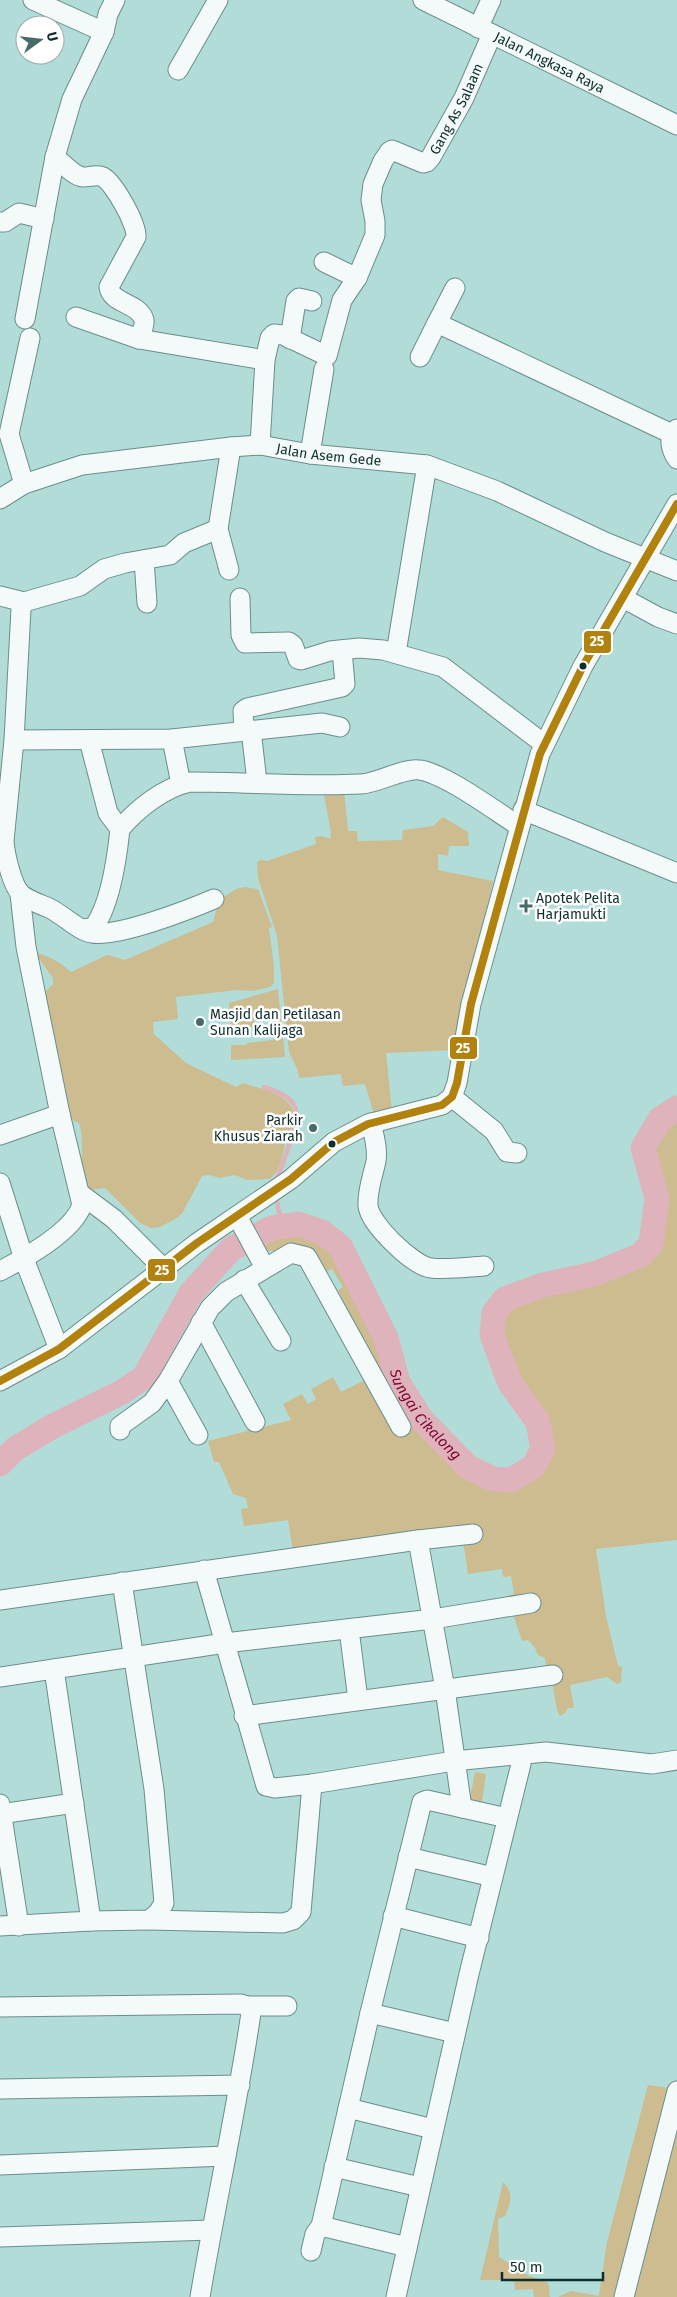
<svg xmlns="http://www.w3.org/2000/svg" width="677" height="2297" font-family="'Fira Sans',sans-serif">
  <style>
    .green { fill: #ccbc8f }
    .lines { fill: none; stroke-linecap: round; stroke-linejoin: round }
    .stream { stroke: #dfb3bb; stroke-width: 4.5 }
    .river { stroke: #dfb3bb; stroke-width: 25 }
    .minor-casing { stroke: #6a8e8c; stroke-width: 21 }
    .minor { stroke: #f3faf9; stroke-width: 19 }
    .bus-1-casing { stroke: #fefefe; stroke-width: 11 }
    .bus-1 { stroke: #b1820d; stroke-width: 8 }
    .bus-dot { fill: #0d2e2c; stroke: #fefefe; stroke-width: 2 }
    .poi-dot { fill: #476b68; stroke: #fefefe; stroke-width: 2 }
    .labels { text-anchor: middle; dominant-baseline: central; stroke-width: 5; stroke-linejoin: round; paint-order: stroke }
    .street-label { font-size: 14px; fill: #0d2e2c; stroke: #fefefe }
    .poi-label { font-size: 14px; fill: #0d2e2c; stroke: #fefefe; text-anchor: start }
    .water-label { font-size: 15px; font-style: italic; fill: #840836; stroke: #fefefe }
    .line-badge { stroke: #fefefe; stroke-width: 2 }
    .badge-label { font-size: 14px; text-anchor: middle; font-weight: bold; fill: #fff }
  </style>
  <rect width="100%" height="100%" fill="#b2dcd8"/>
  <path class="green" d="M 323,789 L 344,790 L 348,831 L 357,831 L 358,841 L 402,840 L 403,830 L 433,826 L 443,817 L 468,832 L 469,846 L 449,846 L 448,856 L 438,854 L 438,870 L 493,881 L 456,1047 L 453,1050 L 386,1053 L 392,1111 L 374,1115 L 365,1084 L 343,1086 L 341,1074 L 299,1078 L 298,1071 L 289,1052 L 277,936 L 258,878 L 257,862 L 261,860 L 267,861 L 316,844 L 315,837 L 321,836 L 330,839 L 331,833 Z
    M 245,887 L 258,889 L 272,927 L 269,928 L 274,966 L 274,983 L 270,987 L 253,991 L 237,990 L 176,997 L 178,1019 L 153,1022 L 154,1034 L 186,1063 L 236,1087 L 243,1083 C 260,1089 295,1094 294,1118 C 294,1126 289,1133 286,1140 C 282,1155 282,1168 270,1179 L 247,1180 L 235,1175 L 220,1178 L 209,1175 L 202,1176 L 183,1212 L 177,1218 L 160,1227 L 151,1228 L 140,1223 L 105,1188 L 89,1190 L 82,1185 C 81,1170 84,1135 79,1123 L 68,1118 L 39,998 L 53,984 L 53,978 L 40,960 L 32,954 L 33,951 C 49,957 58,960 71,972 L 107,955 L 125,960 L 213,922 L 219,900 L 236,889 Z
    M 278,989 L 285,1057 L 231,1060 L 231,1045 L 246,1045 L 247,1043 L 280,1039 L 277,1013 L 254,1015 L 255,1027 L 231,1030 L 229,1003 Z
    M 677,1118 L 677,1540 L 596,1549 L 606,1616 L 618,1666 L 622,1667 L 621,1682 L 617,1684 L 607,1677 L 570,1685 L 574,1708 L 568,1708 L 564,1714 L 560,1716 L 557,1710 L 552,1682 L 548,1681 L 545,1658 L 538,1655 L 535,1648 L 528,1640 L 522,1641 L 507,1596 L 514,1594 L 511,1576 L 503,1577 L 502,1569 L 468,1574 L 463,1541 L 293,1552 L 288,1520 L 244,1526 L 241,1509 L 248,1508 L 246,1498 L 233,1494 L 219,1462 L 214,1462 L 208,1441 L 291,1420 L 283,1404 L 302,1394 L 308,1404 L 316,1399 L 311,1389 L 333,1377 L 341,1392 L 367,1379 L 361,1340 L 338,1290 L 343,1287 L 332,1269 L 322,1273 L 274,1251 L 267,1251 L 262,1241 L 275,1236 L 297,1232 L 318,1239 L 334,1252 L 378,1341 L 390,1385 L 415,1424 L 463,1474 L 491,1487 L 513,1488 L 539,1473 L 551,1451 L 546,1419 L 517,1379 L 500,1334 L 502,1316 L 510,1305 L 545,1293 L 597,1282 L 646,1262 L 659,1248 L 666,1198 L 652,1149 L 666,1125 Z
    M 475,1772 L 486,1774 L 482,1802 L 470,1799 Z
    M 648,2085 L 670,2088 L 617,2297 L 558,2297 L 571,2291 L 599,2296 L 607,2242 Z
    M 677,2124 L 677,2297 L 632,2297 Z
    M 503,2182 C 514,2193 511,2203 505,2216 L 498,2219 L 499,2257 L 529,2276 L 547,2282 L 549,2286 L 550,2297 L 534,2297 L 533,2289 L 515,2290 L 514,2280 L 480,2280 Z"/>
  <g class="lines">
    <path class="stream" d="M 264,1087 C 299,1098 302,1109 290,1143 C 286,1155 281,1168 276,1180
      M 276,1195 L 279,1212 L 285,1226"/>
    <path class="river" id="s1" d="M 0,1464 L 15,1449 L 53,1426 L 122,1392 L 144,1377 L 191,1293 L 231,1249 L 272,1228 L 298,1224 L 322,1232 L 340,1246 L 386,1338 L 398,1382 L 421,1419 L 468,1467 L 493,1479 L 511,1480 L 533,1467 L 543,1449 L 538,1422 L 510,1383 L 492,1335 L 494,1313 L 505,1299 L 543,1285 L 594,1274 L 641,1255 L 651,1244 L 657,1198 L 643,1148 L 660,1119 L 677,1108"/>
    <defs>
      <g id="minor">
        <path d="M 33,0 L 104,32"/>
        <path id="s2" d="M 423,0 L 677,125"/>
        <path d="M 478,28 L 491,0"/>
        <path d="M 178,70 L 218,0"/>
        <path d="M 55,157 C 63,163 73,176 83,177 C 90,177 97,174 103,177 C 114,183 137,224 136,237 L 109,287 C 111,304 140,303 144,320 C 145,326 141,333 139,339"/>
        <path d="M 0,222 L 5,222 L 19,213 L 44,219"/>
        <path d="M 324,262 L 357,278"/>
        <path d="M 455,288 L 437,323 L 672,434"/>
        <path d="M 76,317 L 139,339 L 265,360"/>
        <path d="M 25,319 L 55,157 L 72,99 L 104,32 L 108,14 L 115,0"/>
        <path d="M 290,339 L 296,301 L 299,298 L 312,301"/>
        <path d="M 420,357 L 437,323"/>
        <path d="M 677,429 C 667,437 671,450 677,459"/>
        <path id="s3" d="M 260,445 L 265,360 L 270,338 L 274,334 L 283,335 L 327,356 L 342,300 L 357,278 L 375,235 L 375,221 L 371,200 L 373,184 L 383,161 L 389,152 L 392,150 L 423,163 L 427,162 L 431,157 L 464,98 L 492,34"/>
        <path d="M 310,454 L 324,369"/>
        <path d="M 24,484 L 9,434 L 30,338"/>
        <path id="s4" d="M 0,499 L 24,484 L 82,465 L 231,447 L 260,445 L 310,454 L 427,465 L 497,491 L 605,542 L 677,571"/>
        <path d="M 218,529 L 229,570"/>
        <path d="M 144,560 L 147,603"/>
        <path d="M 0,596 L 24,602 L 80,586 L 104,569 L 125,563 L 170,555 L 184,543 L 218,529 L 231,447"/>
        <path d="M 240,598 L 241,635 L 245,643 L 289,642 L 293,645 L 298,659 L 301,660 L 330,651 L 359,648 L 383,650 L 443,667 L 544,744"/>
        <path d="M 623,598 L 658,617 L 677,624"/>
        <path d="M 24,602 L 21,609 L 14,740 L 4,841 C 5,854 12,887 22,895 C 30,901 40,904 49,908 C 62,914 80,932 92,933 C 119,937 188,910 214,899"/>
        <path d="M 396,653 L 427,465"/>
        <path d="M 251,730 L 257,782"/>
        <path d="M 244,731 L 243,711 L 247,708 L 342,687 L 345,684 L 342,650"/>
        <path d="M 172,739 L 181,784"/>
        <path d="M 14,740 L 172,739 L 322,723 L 340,727"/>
        <path d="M 89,740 L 108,813 L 120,829"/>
        <path d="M 523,810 L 677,873"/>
        <path d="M 83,929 L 94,927 C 111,903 117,858 120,829 C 137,809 163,788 190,782 C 247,782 305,787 361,784 C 379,783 405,767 420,770 C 446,774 495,811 519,826"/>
        <path d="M 452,1097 L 494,1131 L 507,1152 L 517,1153"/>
        <path d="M 371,1123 C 374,1135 378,1149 376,1161 C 373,1176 367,1190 368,1206 C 370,1224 413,1266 431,1268 C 448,1270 467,1267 484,1266"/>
        <path d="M 0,1135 L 60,1114"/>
        <path d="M 0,1183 L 24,1259 L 59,1349"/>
        <path d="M 82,1195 L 114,1219 L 164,1269"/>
        <path d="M 237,1216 L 265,1268"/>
        <path d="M 0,1271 C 25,1258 73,1232 82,1205 L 60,1114 L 26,947 L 20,894"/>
        <path d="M 244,1280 L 281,1341"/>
        <path d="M 201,1322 L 255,1422"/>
        <path d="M 0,1381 L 59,1349 L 197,1243 L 291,1179 L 334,1142 L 368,1124 L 442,1105 L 452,1097 L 457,1083 L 471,1004 L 540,754 L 583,666 L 677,504"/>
        <path d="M 168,1381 L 198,1435"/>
        <path d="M 120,1430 L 120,1426 L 152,1403 L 168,1381 L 210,1308 L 226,1292 L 291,1253 L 307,1257 L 401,1427"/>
        <path d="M 418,1540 L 445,1689 L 462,1808"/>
        <path d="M 204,1570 L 266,1786 L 275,1788 L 312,1784 L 454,1761 L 546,1752 L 652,1764 L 677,1760"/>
        <path d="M 0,1600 L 418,1540 L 473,1534"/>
        <path d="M 349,1629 L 358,1700"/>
        <path d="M 0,1677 L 225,1643 L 433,1619 L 531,1603"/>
        <path d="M 244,1716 L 553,1675"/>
        <path d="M 0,1804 L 19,1926"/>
        <path d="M 0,1814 L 74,1803"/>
        <path d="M 408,1857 L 493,1877"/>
        <path d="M 393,1916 L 479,1938"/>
        <path d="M 149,1920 L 283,1923 L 293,1920 L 301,1912 L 312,1784"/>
        <path d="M 91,1921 L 149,1920 L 158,1913 L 164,1903 L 154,1789 L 122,1582"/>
        <path d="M 0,1926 L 91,1921 L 54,1669"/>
        <path d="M 247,2006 L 287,2006"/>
        <path d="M 0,2007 L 241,2004 L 247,2006 L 251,2013 C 237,2108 216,2202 200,2297"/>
        <path d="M 370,2013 L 455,2033"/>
        <path d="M 0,2089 L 240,2085"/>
        <path d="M 348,2108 L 433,2129"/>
        <path d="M 0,2165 L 226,2156"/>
        <path d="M 334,2167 L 420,2187"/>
        <path d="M 321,2226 L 407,2247"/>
        <path d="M 0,2237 L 211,2230"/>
        <path d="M 311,2251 L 315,2234 L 321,2226 L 370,2013 L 422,1802 L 427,1800 L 507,1818"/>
        <path d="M 396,2297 L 469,1974 L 521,1764"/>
        <path d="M 624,2297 L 677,2091"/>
      </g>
    </defs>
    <use href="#minor" class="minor-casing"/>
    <use href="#minor" class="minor"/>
    <defs>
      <path id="bus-1" d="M 0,1381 L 59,1349 L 197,1243 L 291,1179 L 334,1142 L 368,1124 L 442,1105 L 452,1097 L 457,1083 L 471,1004 L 540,754 L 583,666 L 677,504"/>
    </defs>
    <use href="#bus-1" class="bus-1-casing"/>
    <use href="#bus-1" class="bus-1"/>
  </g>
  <g class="bus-dot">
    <circle cx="583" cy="666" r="4.5"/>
    <circle cx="332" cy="1144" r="4.5"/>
  </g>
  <g class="poi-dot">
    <path d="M523.5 898.5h5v5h5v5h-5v5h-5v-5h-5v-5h5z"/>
    <circle cx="200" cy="1022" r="5"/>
    <circle cx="313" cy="1128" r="5"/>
  </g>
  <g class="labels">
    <g class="street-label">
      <text stroke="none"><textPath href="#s2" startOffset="141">Jalan Angkasa Raya</textPath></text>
      <text stroke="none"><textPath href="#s3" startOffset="492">Gang As Salaam</textPath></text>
      <text stroke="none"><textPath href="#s4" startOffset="338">Jalan Asem Gede</textPath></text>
    </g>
    <g class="poi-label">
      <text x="536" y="898">Apotek Pelita<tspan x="536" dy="16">Harjamukti</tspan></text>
      <text x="210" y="1014">Masjid dan Petilasan<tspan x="210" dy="16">Sunan Kalijaga</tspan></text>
      <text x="303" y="1120" text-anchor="end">Parkir<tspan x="303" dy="16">Khusus Ziarah</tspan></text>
    </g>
    <g class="water-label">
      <text stroke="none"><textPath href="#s1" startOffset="636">Sungai Cikalong</textPath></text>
    </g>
  </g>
  <g class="line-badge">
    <rect x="583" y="630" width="29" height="24" rx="5" fill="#b1820d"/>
    <rect x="449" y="1036" width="29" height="24" rx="5" fill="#b1820d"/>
    <rect x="147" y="1258" width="29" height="24" rx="5" fill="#b1820d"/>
  </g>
  <g class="badge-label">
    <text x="597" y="646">25</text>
    <text x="463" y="1053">25</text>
    <text x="162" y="1275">25</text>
  </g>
  <g transform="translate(40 40) rotate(75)"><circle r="24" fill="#fefefe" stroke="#9eabaa"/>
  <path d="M0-4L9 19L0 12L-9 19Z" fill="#476b68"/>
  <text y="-8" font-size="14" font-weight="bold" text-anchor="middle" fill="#0d2e2c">U</text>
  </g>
  <path d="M502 2272v8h101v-8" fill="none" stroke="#0d2e2c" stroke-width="2.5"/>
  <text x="510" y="2272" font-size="15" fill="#0d2e2c" stroke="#fefefe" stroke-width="4" paint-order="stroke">50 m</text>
</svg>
